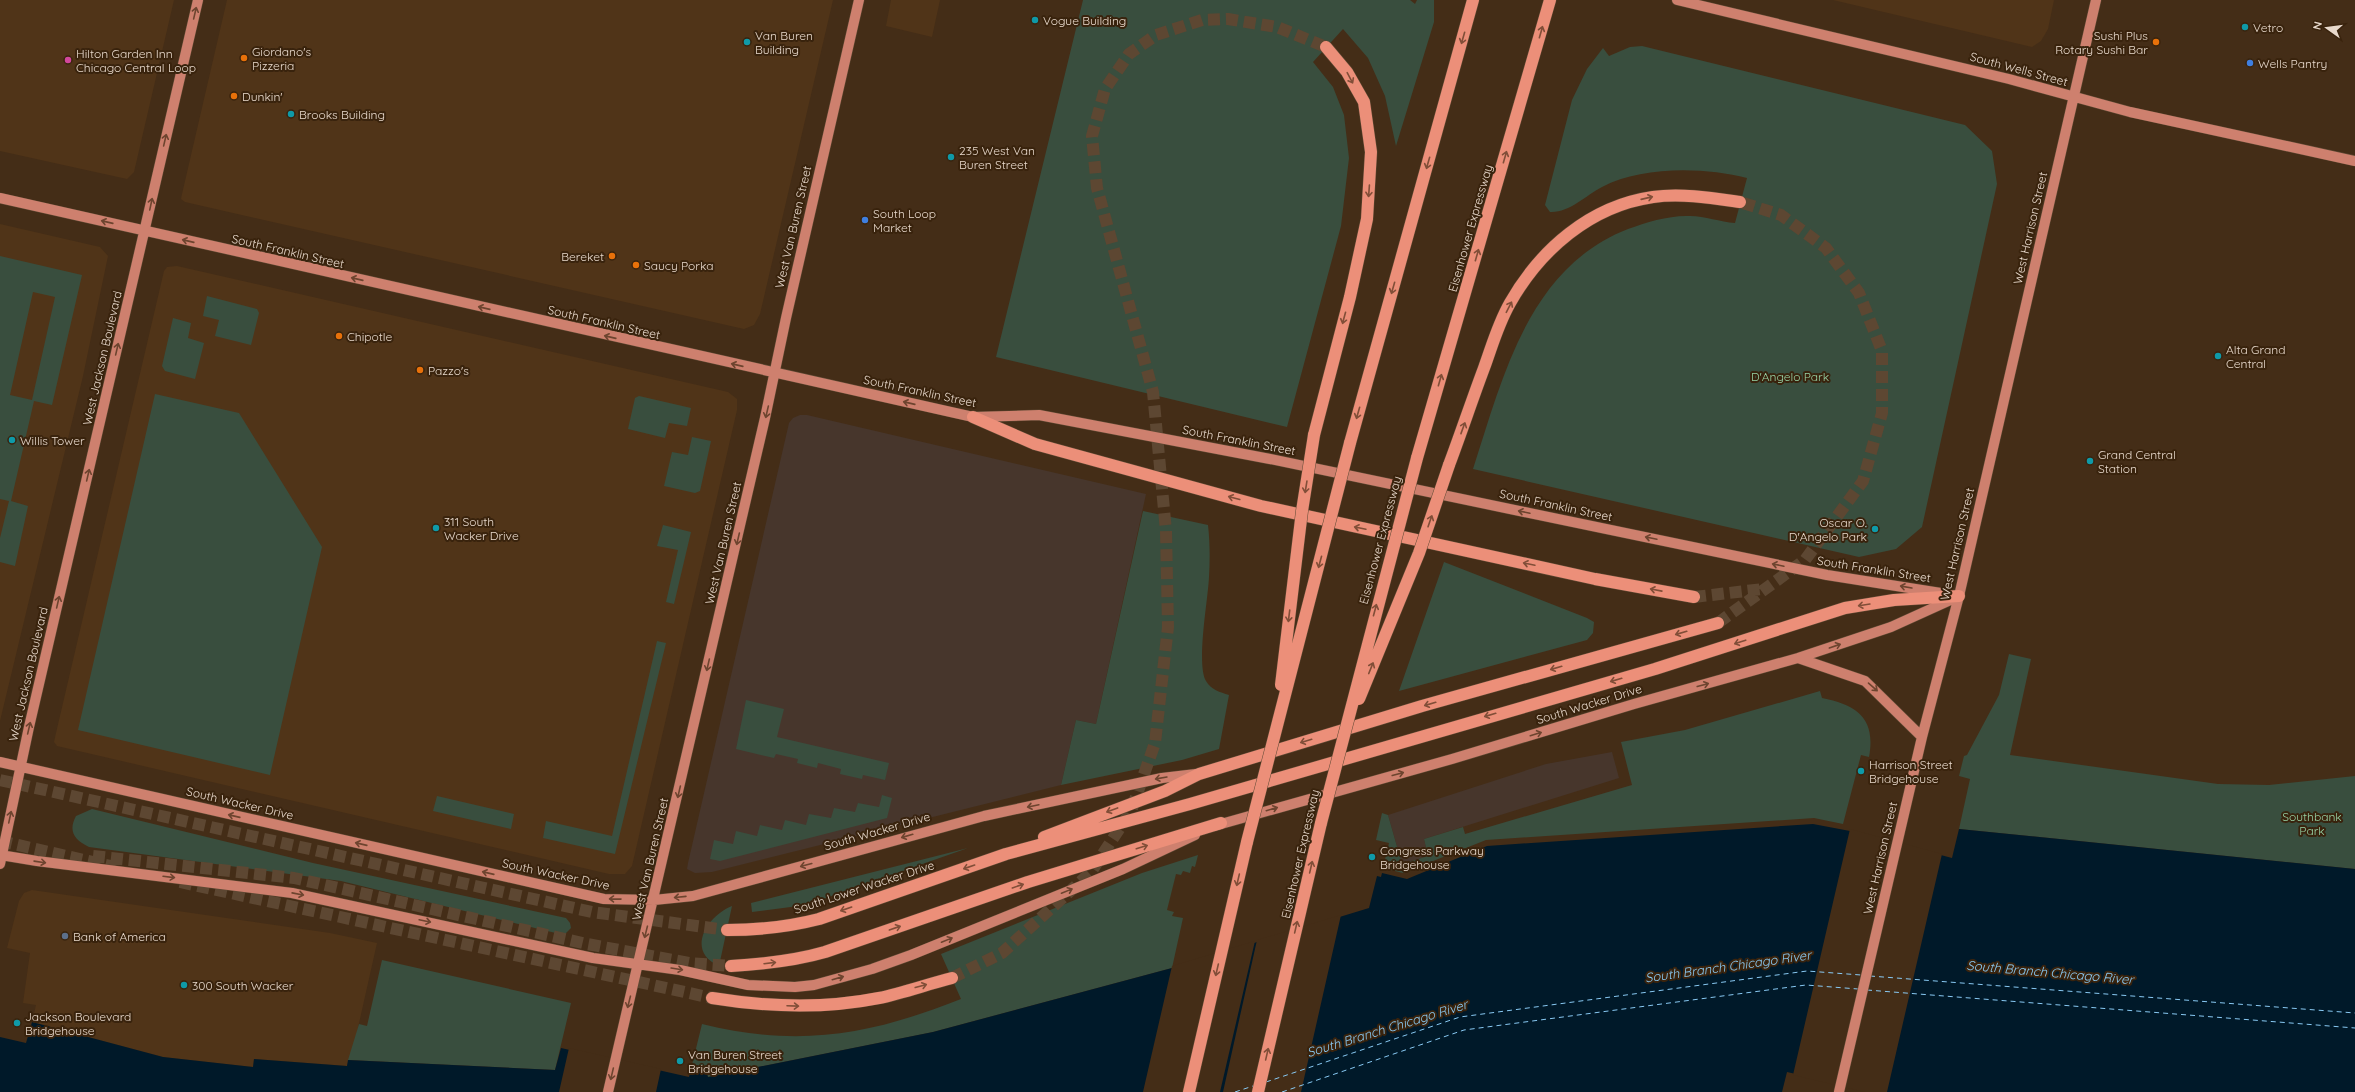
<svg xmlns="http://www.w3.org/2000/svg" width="2355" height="1092" font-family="Quicksand,sans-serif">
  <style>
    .built { fill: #503418 }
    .industrial { fill: #47362c }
    .green { fill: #394e3e; fill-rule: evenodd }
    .water { fill: #001929 }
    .pier { fill: #442d17 }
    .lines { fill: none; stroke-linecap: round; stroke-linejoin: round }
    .ferry { stroke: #89caf4; stroke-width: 1; stroke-dasharray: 5 4; stroke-linecap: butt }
    .highway-tunnel { stroke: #5d4732; stroke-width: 12; stroke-dasharray: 12 6; stroke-linecap: butt }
    .major-casing { stroke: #5e4934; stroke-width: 11 }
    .highway-casing { stroke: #5e4934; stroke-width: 13 }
    .major { stroke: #ce806e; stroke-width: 10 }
    .highway { stroke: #ec8f79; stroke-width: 12 }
    .highway-bridge-casing { stroke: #5e4934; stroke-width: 13; stroke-linecap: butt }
    .highway-bridge { stroke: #ec8f79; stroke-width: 12 }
    .oneway { stroke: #6d442f }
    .oneway2 { stroke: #814e38 }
    .culture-dot { fill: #0f9aa8; stroke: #39230d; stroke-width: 1.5 }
    .food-dot { fill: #e8710a; stroke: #39230d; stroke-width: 1.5 }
    .hotel-dot { fill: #d1479c; stroke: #39230d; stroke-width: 1.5 }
    .shop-dot { fill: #3f7fe0; stroke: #39230d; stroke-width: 1.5 }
    .service-dot { fill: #5c6f8a; stroke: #39230d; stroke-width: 1.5 }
    .labels { text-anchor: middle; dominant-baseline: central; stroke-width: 4; stroke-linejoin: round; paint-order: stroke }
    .poi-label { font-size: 12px; fill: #e8d9cc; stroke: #39230d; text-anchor: start }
    .street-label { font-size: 12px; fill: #e8d9cc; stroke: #39230d }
    .park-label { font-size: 12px; fill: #98d4a7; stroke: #39230d }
    .water-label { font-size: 13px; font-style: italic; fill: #89caf4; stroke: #39230d }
  </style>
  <rect width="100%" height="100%" fill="#442d17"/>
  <path class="built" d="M 0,0 L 174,0 L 134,172 L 127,179 L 0,151 Z
    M 227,0 L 833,0 L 760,314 L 754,325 L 744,329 L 185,202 L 181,199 L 182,194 Z
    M 891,0 L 940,0 L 932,37 L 886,26 Z
    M 1833,0 L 2054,0 L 2048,29 L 2041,41 L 2032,47 Z
    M 0,224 L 100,247 L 108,256 L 83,376 L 0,721 Z
    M 177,266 L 728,392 L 737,399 L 737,410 L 632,866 L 625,874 L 609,874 L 57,746 L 54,742 L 56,733 L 164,271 L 167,267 Z
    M 32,890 L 330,933 L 377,943 L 353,1050 L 347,1066 L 254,1059 L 253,1067 L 163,1057 L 32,1022 L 36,1005 L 23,1003 L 30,953 L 7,948 L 19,901 L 24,893 Z"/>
  <path class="industrial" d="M 800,415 L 807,415 L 1146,494 L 1096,724 L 1076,720 L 1061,785 L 712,872 L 695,873 L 687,869 L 688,863 L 789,423 L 793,418 Z
    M 1612,752 L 1619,778 L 1424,839 L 1428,856 L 1402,864 L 1388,815 L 1546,764 Z"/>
  <path class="green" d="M 1083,0 L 1410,0 L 1415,4 L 1417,0 L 1434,0 L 1434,22 L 1396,146 L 1385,96 L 1368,58 L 1343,29 L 1313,62 L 1333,87 L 1344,115 L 1349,158 L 1341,226 L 1287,427 L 996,357 Z
    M 1642,46 L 1965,125 L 1992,151 L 1997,184 L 1922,527 L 1896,549 L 1859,557 L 1473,469 C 1503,377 1528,268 1628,229 C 1647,222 1670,215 1690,216 C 1705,216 1720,222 1735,223 L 1747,178 C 1704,167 1642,166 1602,187 C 1585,196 1569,213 1550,212 L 1545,205 L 1572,100 L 1587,69 L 1603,48 L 1609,56 L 1630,47 Z
    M 0,256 L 82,275 L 52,405 L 34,401 L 11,501 L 28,506 L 15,566 L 0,562 L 0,538 L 9,501 L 0,499 ZM 33,292 L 55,297 L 32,400 L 10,395 Z
    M 207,296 L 257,309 L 259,313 L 251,345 L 215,336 L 219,320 L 203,316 Z
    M 173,318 L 191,323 L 188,338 L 204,343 L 195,379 L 165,371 L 162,366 Z
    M 155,394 L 239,413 L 322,547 L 270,775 L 78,730 Z
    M 639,396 L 691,408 L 687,426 L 669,423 L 665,438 L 628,429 L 635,398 Z
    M 692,437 L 711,441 L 700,491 L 695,493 L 664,486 L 672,452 L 688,455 Z
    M 1143,511 L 1208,525 C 1210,543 1210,560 1209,577 C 1208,600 1196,664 1206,681 C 1211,690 1220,692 1229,695 L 1219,749 L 1182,760 L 1061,785 L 1076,720 L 1096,724 Z
    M 663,525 L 691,532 L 674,604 L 666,602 L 678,550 L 657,546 Z
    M 1444,562 L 1587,618 L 1594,622 L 1593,633 L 1587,640 L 1399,691 Z
    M 657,641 L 666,643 L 615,854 L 543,838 L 546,821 L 612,836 Z
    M 2009,654 L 2031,659 L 2010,755 L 2218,784 L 2269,785 L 2355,776 L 2355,869 L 1959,829 L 1970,779 L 1959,776 L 1964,756 L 1967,755 L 1999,695 Z
    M 1820,691 L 1822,698 C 1858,705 1876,719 1869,757 L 1861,755 L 1843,824 L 1814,818 L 1486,840 L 1403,873 L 1383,868 L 1389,843 L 1376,840 L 1382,813 L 1388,815 L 1402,864 L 1428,856 L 1424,839 L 1463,827 L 1465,834 L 1632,785 L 1621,742 L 1685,730 Z
    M 746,700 L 784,709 L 777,737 L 889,763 L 885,780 L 863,775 L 862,779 L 840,774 L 841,769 L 818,763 L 817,768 L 797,763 L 798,759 L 776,754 L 774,758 L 736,749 Z
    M 882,795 L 892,798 L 887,818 L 720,861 L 710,859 L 714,840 L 733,844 L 736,831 L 757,836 L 760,825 L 782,830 L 785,820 L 806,825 L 809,814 L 831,818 L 834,808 L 855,812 L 858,803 L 879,807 Z
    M 437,796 L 514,814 L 511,829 L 433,811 Z
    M 92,809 L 313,863 L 566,918 L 570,923 L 571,928 L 564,935 L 341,881 L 89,847 C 74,840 68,831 76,816 Z
    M 968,848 L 806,905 L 752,912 L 751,903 Z
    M 1198,855 L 1195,867 L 1192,866 L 1190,873 L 1183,871 L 1181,875 L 1176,874 L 1167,910 L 1174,912 L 1172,916 L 1183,918 L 1172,968 L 933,1032 L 708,1077 L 706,1070 L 690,1073 L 702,1024 C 799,1048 870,1035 961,999 L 941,954 L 1142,873 Z
    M 732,906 L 719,966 C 685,951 707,916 732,906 Z
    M 382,960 L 571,1003 L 555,1070 L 348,1060 L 359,1024 L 367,1026 Z"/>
  <path class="water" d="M 1813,824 L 1850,831 L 1952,858 L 1959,829 L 2355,869 L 2355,1092 L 1874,1092 L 1787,1072 L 1782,1092 L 0,1092 L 0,1037 L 26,1043 L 32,1022 L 163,1057 L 253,1067 L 254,1059 L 347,1066 L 348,1060 L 555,1070 L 561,1048 L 689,1077 L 690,1073 L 706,1070 L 708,1077 L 933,1032 L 1172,968 L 1369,908 L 1377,876 L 1381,877 L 1382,873 L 1407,879 L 1487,846 Z"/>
  <path class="pier" d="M 1850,829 L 1942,854 L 1887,1092 L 1865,1092 L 1793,1075 Z
    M 1341,915 L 1301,1092 L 1223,1092 L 1257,940 Z
    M 1255,941 L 1220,1092 L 1143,1092 L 1172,966 Z
    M 569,1048 L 661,1069 L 656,1092 L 559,1092 Z"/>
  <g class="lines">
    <path class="ferry" d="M 1870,976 L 2355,1013
      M 1867,990 L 2355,1028
      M 1266,1082 L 1460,1017 L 1807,971 L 1861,975
      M 1235,1092 L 1253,1086
      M 1282,1092 L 1464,1030 L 1806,985 L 1858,989"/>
    <path class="highway-tunnel" d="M 1694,597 L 1763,589
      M 1718,623 L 1805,560 L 1863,481 L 1882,413 L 1882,351 L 1859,293 L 1826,248 L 1781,215 L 1740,202
      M 0,780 L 592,912 L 727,930
      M 0,841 L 115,867
      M 93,856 L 294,878 L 587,944 L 689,963 L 731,966
      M 180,882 L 712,998
      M 952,978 L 1002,953 L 1091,872 L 1131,811 L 1155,743 L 1168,627 L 1166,531 L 1153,392 L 1097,188 L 1092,136 L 1105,89 L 1129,54 L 1156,35 L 1202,20 L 1228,19 L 1277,27 L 1326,47"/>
    <defs>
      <path id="major" d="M 1677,0 L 2009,79 L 2130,112 L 2355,161
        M 0,198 L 973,417 L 1039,415 L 1270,459 L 1827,575 L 1947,594
        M 1798,658 L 1865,681 L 1922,737
        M 0,762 L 604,899 L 654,900 L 693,896 L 984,816 L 1162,778 L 1196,774
        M 1214,826 L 1452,759 L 1634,704 L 1798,658 L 1891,627 L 1955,598
        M 0,855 L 37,861 L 292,893 L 593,958 L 680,970 L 748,985 L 795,987 L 814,985 L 872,969 L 911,955 L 1123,869 L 1195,835
        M 0,864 L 29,727 L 198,0
        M 608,1092 L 765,418 L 786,318 L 859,0
        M 1839,1092 L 1922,737 L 1959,596 L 2096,0"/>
      <path id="highway" d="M 973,417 L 1035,444 L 1261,506 L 1595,579 L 1694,597
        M 1314,435 L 1350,297 L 1367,219 L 1371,152 L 1364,102 L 1347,72 L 1326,47
        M 1350,443 L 1473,0
        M 1417,458 L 1550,0
        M 1449,465 C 1461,433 1472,400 1484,368 C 1492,346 1498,324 1510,303 C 1540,250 1590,206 1653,197 C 1681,193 1712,198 1740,202
        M 1044,837 L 1165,791 L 1199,774 L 1422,706 L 1718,623
        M 727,930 C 759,930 788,927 819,919 L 1006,854 L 1190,804 L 1655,669 L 1845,608 L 1894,600 L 1959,596
        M 731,966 C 764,964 794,961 825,952 L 1028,882 L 1221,823
        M 712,998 C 767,1007 824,1009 879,998 C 903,993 928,984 952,978
        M 1189,1092 L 1247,842
        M 1258,1092 L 1321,823"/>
    </defs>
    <use href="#major" class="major-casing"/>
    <use href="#highway" class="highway-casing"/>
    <use href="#major" class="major"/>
    <use href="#highway" class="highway"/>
    <defs>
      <path id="highway-bridge" d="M 1281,685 L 1302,511 L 1314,435
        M 1359,699 L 1419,553 L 1449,465
        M 1321,823 L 1417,458
        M 1247,842 L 1350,443"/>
    </defs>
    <use href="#highway-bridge" class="highway-bridge-casing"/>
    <use href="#highway-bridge" class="highway-bridge"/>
  </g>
  <defs><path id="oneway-shaft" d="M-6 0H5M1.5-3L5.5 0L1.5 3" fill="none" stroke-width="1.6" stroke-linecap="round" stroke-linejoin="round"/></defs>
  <g class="oneway">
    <use href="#oneway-shaft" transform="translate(195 13) rotate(-77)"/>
    <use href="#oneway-shaft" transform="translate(165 140) rotate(-77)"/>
    <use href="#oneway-shaft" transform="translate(151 204) rotate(-78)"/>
    <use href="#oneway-shaft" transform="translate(107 222) rotate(-167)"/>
    <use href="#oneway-shaft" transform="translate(188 241) rotate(-167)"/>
    <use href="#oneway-shaft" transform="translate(357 279) rotate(-167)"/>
    <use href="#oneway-shaft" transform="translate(484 308) rotate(-167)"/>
    <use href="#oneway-shaft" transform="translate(610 337) rotate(-167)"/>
    <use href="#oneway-shaft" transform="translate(117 349) rotate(-77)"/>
    <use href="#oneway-shaft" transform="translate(737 365) rotate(-167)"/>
    <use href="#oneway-shaft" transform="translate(909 403) rotate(-167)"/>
    <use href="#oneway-shaft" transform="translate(767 412) rotate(103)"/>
    <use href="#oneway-shaft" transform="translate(88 475) rotate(-77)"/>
    <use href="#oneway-shaft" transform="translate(1524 512) rotate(-168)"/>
    <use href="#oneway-shaft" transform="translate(1651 538) rotate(-168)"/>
    <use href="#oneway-shaft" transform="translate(738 539) rotate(103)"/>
    <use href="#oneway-shaft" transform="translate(1778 565) rotate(-168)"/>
    <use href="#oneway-shaft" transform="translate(1906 587) rotate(-170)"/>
    <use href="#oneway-shaft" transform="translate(58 602) rotate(-77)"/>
    <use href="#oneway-shaft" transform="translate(1835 646) rotate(-19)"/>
    <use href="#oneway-shaft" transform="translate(708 665) rotate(103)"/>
    <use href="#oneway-shaft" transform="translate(1703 685) rotate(-15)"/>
    <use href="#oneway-shaft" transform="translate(1873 687) rotate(41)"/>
    <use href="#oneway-shaft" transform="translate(29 728) rotate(-77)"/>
    <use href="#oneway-shaft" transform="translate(1536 734) rotate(-17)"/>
    <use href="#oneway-shaft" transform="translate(1398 774) rotate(-15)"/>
    <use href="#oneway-shaft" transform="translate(1161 778) rotate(170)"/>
    <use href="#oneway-shaft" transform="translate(679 792) rotate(103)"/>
    <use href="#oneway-shaft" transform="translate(1033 806) rotate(168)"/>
    <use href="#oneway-shaft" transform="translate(1272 809) rotate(-16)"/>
    <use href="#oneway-shaft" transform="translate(234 816) rotate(-167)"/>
    <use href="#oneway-shaft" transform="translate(10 817) rotate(-78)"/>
    <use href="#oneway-shaft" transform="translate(907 836) rotate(164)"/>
    <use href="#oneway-shaft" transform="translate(361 844) rotate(-167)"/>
    <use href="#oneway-shaft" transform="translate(40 862) rotate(8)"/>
    <use href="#oneway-shaft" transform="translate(806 865) rotate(165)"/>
    <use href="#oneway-shaft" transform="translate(488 873) rotate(-167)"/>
    <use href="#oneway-shaft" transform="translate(169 877) rotate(7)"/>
    <use href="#oneway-shaft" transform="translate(1067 891) rotate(-22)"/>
    <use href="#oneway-shaft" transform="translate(298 894) rotate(11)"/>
    <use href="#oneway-shaft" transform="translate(680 897) rotate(174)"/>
    <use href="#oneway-shaft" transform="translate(615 899) rotate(-179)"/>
    <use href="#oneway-shaft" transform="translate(425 921) rotate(12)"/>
    <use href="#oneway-shaft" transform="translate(646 932) rotate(104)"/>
    <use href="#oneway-shaft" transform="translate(947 940) rotate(-22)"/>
    <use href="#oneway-shaft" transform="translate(677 969) rotate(9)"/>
    <use href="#oneway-shaft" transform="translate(838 978) rotate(-16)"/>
    <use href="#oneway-shaft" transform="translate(629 1002) rotate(104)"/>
    <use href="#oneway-shaft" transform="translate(612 1074) rotate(103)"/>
  </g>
  <g class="oneway2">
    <use href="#oneway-shaft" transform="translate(1541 32) rotate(-74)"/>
    <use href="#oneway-shaft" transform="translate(1463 38) rotate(106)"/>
    <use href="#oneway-shaft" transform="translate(1350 78) rotate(62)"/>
    <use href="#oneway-shaft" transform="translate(1505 157) rotate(-74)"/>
    <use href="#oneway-shaft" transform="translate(1428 163) rotate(106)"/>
    <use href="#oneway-shaft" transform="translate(1369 191) rotate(94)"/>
    <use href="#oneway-shaft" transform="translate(1647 198) rotate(-13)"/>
    <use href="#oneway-shaft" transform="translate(1477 255) rotate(-74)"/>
    <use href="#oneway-shaft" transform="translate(1393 288) rotate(106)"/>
    <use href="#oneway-shaft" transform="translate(1509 307) rotate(-63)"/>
    <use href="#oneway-shaft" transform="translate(1344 318) rotate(105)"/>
    <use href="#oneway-shaft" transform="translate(1440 380) rotate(-74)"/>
    <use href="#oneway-shaft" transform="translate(1358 413) rotate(106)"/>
    <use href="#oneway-shaft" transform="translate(1463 428) rotate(-70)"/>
    <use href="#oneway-shaft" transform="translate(1306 487) rotate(99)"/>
    <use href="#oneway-shaft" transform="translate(1234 498) rotate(-165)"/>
    <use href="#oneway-shaft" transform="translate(1430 521) rotate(-71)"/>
    <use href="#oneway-shaft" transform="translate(1360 528) rotate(-168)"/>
    <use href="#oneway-shaft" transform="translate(1320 562) rotate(105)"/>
    <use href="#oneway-shaft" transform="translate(1529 564) rotate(-168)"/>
    <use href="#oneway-shaft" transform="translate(1656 590) rotate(-169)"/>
    <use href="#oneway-shaft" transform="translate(1864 605) rotate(171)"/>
    <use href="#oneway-shaft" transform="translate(1375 610) rotate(-75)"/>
    <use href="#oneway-shaft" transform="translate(1289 616) rotate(97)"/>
    <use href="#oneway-shaft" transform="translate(1681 633) rotate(164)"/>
    <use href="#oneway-shaft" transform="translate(1740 642) rotate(162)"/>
    <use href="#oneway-shaft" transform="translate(1371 668) rotate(-68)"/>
    <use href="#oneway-shaft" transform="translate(1556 668) rotate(164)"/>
    <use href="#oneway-shaft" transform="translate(1616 680) rotate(164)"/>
    <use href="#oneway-shaft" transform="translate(1430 704) rotate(164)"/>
    <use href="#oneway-shaft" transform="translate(1490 715) rotate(164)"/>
    <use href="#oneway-shaft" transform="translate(1306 741) rotate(163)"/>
    <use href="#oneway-shaft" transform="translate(1112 810) rotate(160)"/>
    <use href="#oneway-shaft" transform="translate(1142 847) rotate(-17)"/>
    <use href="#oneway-shaft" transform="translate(969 867) rotate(161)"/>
    <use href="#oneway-shaft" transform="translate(1311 867) rotate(-77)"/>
    <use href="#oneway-shaft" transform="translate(1238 880) rotate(103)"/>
    <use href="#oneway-shaft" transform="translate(1018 886) rotate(-19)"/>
    <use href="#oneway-shaft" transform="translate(846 909) rotate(161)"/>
    <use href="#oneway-shaft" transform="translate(1296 927) rotate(-77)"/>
    <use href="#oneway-shaft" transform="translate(895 928) rotate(-19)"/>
    <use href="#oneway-shaft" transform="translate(770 963) rotate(-7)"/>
    <use href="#oneway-shaft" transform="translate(1217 970) rotate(103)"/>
    <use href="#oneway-shaft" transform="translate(921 986) rotate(-15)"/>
    <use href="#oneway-shaft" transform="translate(793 1006) rotate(2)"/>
    <use href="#oneway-shaft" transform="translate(1267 1054) rotate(-77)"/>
  </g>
  <g class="culture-dot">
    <circle cx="1035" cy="20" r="4"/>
    <circle cx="2245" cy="27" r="4"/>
    <circle cx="747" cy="42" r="4"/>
    <circle cx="291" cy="114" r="4"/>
    <circle cx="951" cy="157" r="4"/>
    <circle cx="2218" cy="356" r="4"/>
    <circle cx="12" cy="440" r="4"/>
    <circle cx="2090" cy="461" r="4"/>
    <circle cx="436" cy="528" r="4"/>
    <circle cx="1875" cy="529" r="4"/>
    <circle cx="1861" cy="771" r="4"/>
    <circle cx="1372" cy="857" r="4"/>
    <circle cx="184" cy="985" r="4"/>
    <circle cx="17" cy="1023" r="4"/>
    <circle cx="680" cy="1061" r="4"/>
  </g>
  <g class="food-dot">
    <circle cx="2156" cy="42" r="4"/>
    <circle cx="244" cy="58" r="4"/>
    <circle cx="234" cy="96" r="4"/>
    <circle cx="612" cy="256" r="4"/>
    <circle cx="636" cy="265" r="4"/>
    <circle cx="339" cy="336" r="4"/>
    <circle cx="420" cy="370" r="4"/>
  </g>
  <circle class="hotel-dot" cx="68" cy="60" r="4"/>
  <g class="shop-dot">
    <circle cx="2250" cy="63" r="4"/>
    <circle cx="865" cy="220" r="4"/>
  </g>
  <circle class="service-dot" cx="65" cy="936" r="4"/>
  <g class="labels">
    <g class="poi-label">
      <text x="1043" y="20">Vogue Building</text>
      <text x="2253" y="27">Vetro</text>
      <text x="755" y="35">Van Buren<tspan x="755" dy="14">Building</tspan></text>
      <text x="2148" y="35" text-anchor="end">Sushi Plus<tspan x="2148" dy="14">Rotary Sushi Bar</tspan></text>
      <text x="252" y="51">Giordano's<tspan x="252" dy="14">Pizzeria</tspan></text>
      <text x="76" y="53">Hilton Garden Inn<tspan x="76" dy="14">Chicago Central Loop</tspan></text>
      <text x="2258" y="63">Wells Pantry</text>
      <text x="242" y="96">Dunkin'</text>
      <text x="299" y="114">Brooks Building</text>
      <text x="959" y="150">235 West Van<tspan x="959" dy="14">Buren Street</tspan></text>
      <text x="873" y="213">South Loop<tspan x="873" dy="14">Market</tspan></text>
      <text x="604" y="256" text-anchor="end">Bereket</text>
      <text x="644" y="265">Saucy Porka</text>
      <text x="347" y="336">Chipotle</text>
      <text x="2226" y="349">Alta Grand<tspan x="2226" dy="14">Central</tspan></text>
      <text x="428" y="370">Pazzo's</text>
      <text x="20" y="440">Willis Tower</text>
      <text x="2098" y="454">Grand Central<tspan x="2098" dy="14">Station</tspan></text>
      <text x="444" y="521">311 South<tspan x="444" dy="14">Wacker Drive</tspan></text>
      <text x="1867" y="522" text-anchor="end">Oscar O.<tspan x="1867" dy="14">D'Angelo Park</tspan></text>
      <text x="1869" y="764">Harrison Street<tspan x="1869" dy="14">Bridgehouse</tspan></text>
      <text x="1380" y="850">Congress Parkway<tspan x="1380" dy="14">Bridgehouse</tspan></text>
      <text x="73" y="936">Bank of America</text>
      <text x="192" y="985">300 South Wacker</text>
      <text x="25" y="1016">Jackson Boulevard<tspan x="25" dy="14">Bridgehouse</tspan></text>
      <text x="688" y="1054">Van Buren Street<tspan x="688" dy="14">Bridgehouse</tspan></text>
    </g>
    <g class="street-label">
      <text transform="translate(2019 69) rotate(15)">South Wells Street</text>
      <text transform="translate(793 227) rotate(-77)">West Van Buren Street</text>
      <text transform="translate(1470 228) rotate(-74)">Eisenhower Expressway</text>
      <text transform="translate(2030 228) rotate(-77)">West Harrison Street</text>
      <text transform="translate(288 251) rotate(13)">South Franklin Street</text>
      <text transform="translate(604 322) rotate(13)">South Franklin Street</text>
      <text transform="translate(102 358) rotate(-77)">West Jackson Boulevard</text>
      <text transform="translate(920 391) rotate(12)">South Franklin Street</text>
      <text transform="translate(1239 440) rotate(11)">South Franklin Street</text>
      <text transform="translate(1556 505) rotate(12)">South Franklin Street</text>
      <text transform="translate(1380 540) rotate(-75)">Eisenhower Expressway</text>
      <text transform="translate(723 543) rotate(-77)">West Van Buren Street</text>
      <text transform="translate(1957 544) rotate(-77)">West Harrison Street</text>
      <text transform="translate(1874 569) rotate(9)">South Franklin Street</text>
      <text transform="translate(28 674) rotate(-77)">West Jackson Boulevard</text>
      <text transform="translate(1589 704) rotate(-17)">South Wacker Drive</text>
      <text transform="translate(240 803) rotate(13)">South Wacker Drive</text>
      <text transform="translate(877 831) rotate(-16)">South Wacker Drive</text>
      <text transform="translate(1300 854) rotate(-77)">Eisenhower Expressway</text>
      <text transform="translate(1880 858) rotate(-77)">West Harrison Street</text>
      <text transform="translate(650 859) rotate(-77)">West Van Buren Street</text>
      <text transform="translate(556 874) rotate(12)">South Wacker Drive</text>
      <text transform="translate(864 887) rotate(-18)">South Lower Wacker Drive</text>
    </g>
    <g class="park-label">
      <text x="1790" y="376">D'Angelo Park</text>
      <text x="2312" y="816">Southbank<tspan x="2312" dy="14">Park</tspan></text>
    </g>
    <g class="water-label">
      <text transform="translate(1728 966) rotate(-8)">South Branch Chicago River</text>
      <text transform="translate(2050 972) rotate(5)">South Branch Chicago River</text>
      <text transform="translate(1387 1028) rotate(-17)">South Branch Chicago River</text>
    </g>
  </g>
  <g transform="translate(2327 28) rotate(284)" stroke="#39230d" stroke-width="3" paint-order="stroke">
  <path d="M0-3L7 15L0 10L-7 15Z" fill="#e8d9cc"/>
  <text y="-6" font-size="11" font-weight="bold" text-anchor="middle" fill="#e8d9cc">N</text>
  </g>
</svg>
